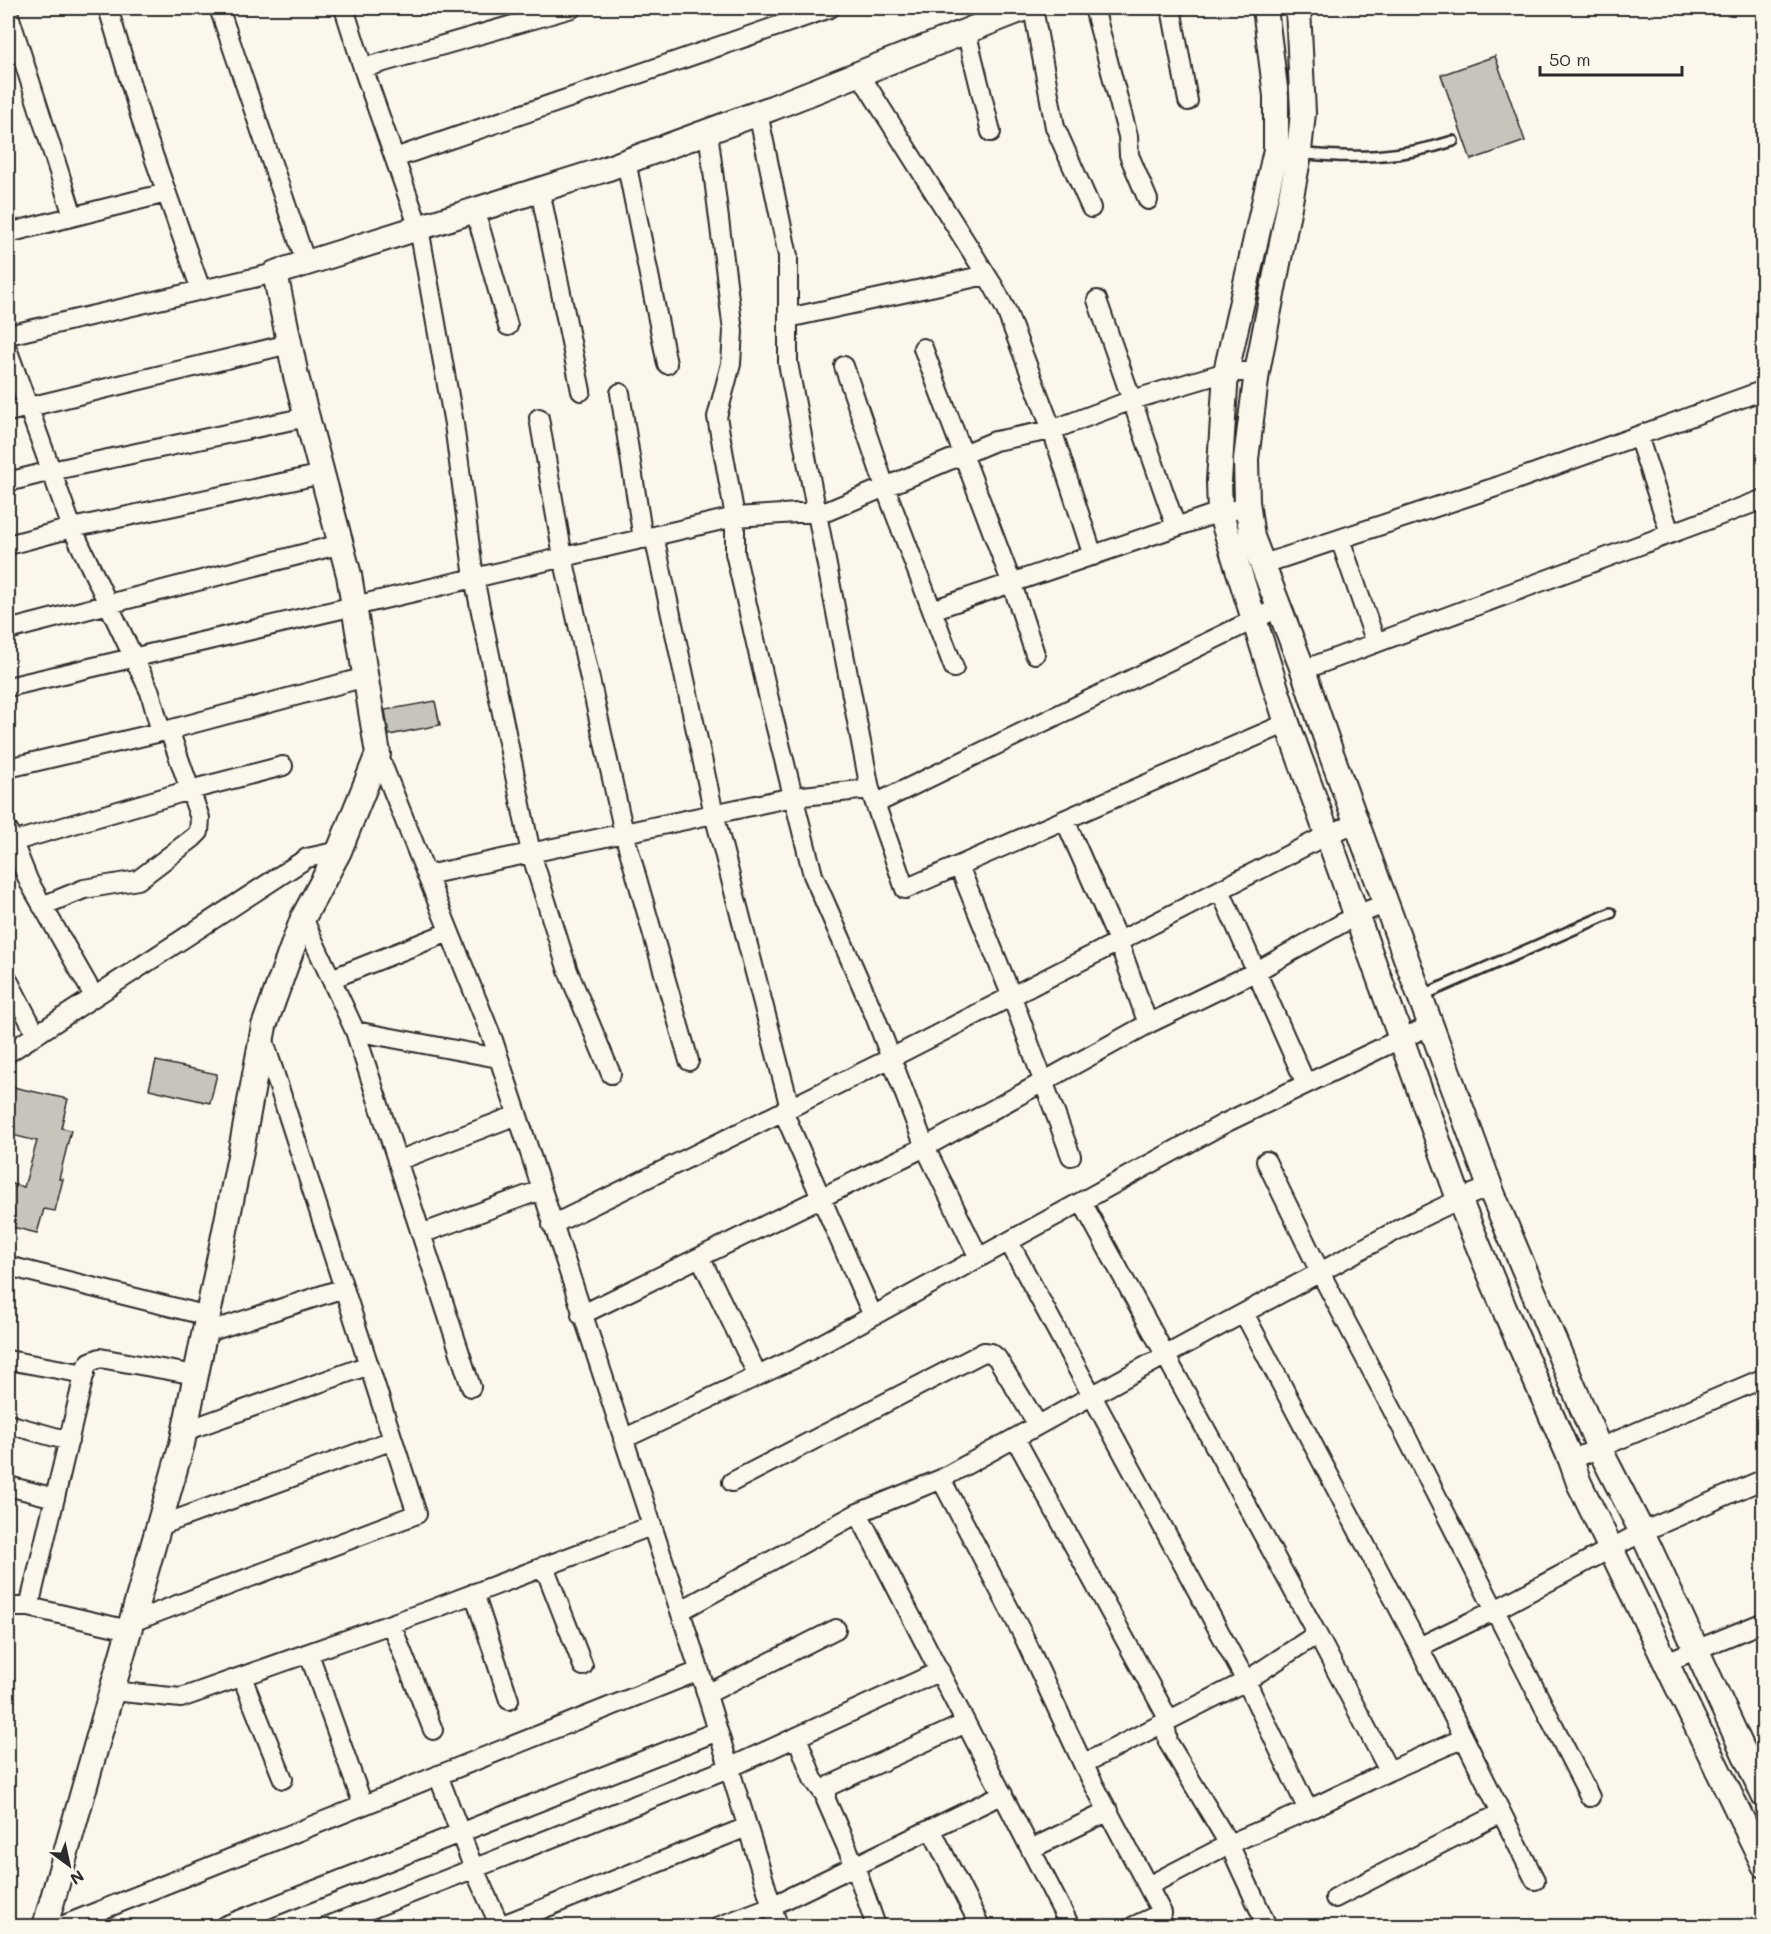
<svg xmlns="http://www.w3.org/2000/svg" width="1771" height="1934" font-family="Mali,sans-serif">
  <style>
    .building { fill: #c7c4bc; stroke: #2b2b2b; stroke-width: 1.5 }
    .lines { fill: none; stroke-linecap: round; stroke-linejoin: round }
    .lane-casing { stroke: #2b2b2b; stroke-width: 14 }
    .street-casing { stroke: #2b2b2b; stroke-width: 22 }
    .secondary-casing { stroke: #2b2b2b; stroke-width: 28 }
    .lane { stroke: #fbf7ec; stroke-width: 9 }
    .street { stroke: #fbf7ec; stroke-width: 18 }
    .secondary { stroke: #fbf7ec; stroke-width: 24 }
  </style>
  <rect width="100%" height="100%" fill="#fbf7ec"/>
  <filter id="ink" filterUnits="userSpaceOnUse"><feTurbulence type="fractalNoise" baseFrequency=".0167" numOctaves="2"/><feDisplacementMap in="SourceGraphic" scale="12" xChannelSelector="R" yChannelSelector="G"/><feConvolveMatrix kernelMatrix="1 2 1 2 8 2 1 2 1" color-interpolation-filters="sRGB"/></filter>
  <g filter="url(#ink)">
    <path class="building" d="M 1495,56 L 1525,141 L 1471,160 L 1441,75 Z
      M 435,701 L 440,725 L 389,735 L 385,710 Z
      M 156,1061 L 217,1074 L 210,1103 L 149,1089 Z
      M 8,1086 L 68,1099 L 61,1128 L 71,1130 L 59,1179 L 63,1179 L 55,1211 L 44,1209 L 37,1233 L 8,1226 L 8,1183 L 24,1187 L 37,1141 L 8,1134 Z"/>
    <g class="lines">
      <defs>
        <path id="lane" d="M 1299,153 C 1352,159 1401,158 1453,141
          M 1421,996 L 1611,913"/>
        <path id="street" d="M 108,8 L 145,132 L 201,290
          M 219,8 L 306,263
          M 344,8 L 363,68 L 419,228 L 454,424 L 474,578 L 531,853 L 568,971 L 611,1074
          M 1033,8 L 1055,127 L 1091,208
          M 1094,8 L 1128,136 L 1129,155 L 1148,200
          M 1171,8 L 1188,101
          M 8,12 L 73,216
          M 966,31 L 991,132
          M 363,68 L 572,8
          M 859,73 L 994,287 L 1006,310 L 1052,430 L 1093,556
          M 758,113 L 788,256 L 788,363 L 870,789
          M 395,158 L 830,8
          M 626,161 L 667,364
          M 540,190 L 581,391
          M 475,210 L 508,326
          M 8,233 L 166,193
          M 1097,300 L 1176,527
          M 788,318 L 986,275
          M 8,335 L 275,273
          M 923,348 L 1012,584 L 1035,654
          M 8,351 L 72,528 L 150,692 L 161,732 L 8,768
          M 844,366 L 885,487 L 954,668
          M 620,393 L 643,539
          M 8,412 L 289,344
          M 539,418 L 563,557 L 624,833 L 689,1061
          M 1638,436 L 1670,533
          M 8,482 L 51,471 L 307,417
          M 654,536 L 714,814 L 790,1108
          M 1340,539 L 1376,643
          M 8,545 L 72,528 L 323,474
          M 1264,564 L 1499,486 L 1764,390
          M 932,610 L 1220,512 L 1248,508
          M 8,630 L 341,544
          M 1303,670 L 1764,499
          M 8,687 L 735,517 L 717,417 L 731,364 L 733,331 L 708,131
          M 161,732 L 366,677
          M 378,754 L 493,1040 L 698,1666 L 778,1926
          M 875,804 L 1278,608
          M 1065,820 L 1119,943 L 1148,1024
          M 8,830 L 29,882 L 94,996
          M 12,842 L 190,790 L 283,766
          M 959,866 L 1012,997 L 1071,1156
          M 427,875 L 793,797 L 870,789 L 905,889 L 1287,723
          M 1220,890 L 1306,1084
          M 42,906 L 84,889 L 138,880 L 193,838 L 199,832 L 200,818 L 169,730
          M 303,918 L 355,1031
          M 331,979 L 449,932
          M 8,980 L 36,1034
          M 8,1053 L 307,858 L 339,851
          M 783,1111 L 873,1316
          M 397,1161 L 517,1115
          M 1266,1161 L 1320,1272 L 1403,1430 L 1590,1797
          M 1082,1202 L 1317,1634 L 1246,1681 L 1308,1810 L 1229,1844 L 1148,1886
          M 552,1225 L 891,1058 L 1327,835 L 1356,823
          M 421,1234 L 541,1190
          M 1009,1242 L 1246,1681 L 1083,1764
          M 700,1257 L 758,1376
          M 979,1258 L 925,1147 L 875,1016 L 813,875 L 772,712 L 735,553 L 735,517 L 828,511 L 995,441 L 1052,430 L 1132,400 L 1226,372 L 1257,372
          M 8,1266 L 208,1316
          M 1244,1313 L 1419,1647 L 1464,1738 L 1389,1771 L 1308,1810
          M 581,1315 L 925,1147 L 1148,1024 L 1255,972 L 1355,916 L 1386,903
          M 205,1333 L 344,1288
          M 8,1360 L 85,1374
          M 471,1387 L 355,1031 L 498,1058
          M 8,1424 L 69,1441
          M 185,1431 L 369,1365
          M 1015,1438 L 1169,1720
          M 623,1439 L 796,1358 L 1225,1123 L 1402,1038 L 1431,1026
          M 1571,1460 L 1764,1378
          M 941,1479 L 858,1513 L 1070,1926
          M 732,1482 L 984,1352 L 991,1353 L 997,1358 L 1038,1425
          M 8,1486 L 55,1498
          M 159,1526 L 393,1440
          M 544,1566 L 583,1666
          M 474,1593 L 509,1700
          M 8,1607 L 29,1607 L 129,1630
          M 29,1607 L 86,1367 L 90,1362 L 100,1358 L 196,1375
          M 680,1611 L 858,1513
          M 132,1622 L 417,1514 L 263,1038
          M 391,1624 L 433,1730
          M 1317,1634 L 1389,1771
          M 1419,1647 L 1495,1610 L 1642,1532 L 1764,1479
          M 309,1654 L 363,1805
          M 1666,1662 L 1764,1622
          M 242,1677 L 283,1779
          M 112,1691 L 181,1698 L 433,1609 L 651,1526
          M 707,1694 L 836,1629
          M 1165,1722 L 1168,1742 L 1229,1844 L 1267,1926
          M 797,1737 L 813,1779 L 825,1795
          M 1464,1738 L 1535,1880
          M 438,1775 L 474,1869 L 500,1926
          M 931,1829 L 980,1926
          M 1031,1849 L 1109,1811
          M 1335,1898 L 1501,1813
          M 64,1925 L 699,1671
          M 224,1926 L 718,1731
          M 328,1926 L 729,1768 L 940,1671
          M 500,1926 L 747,1827
          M 720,1926 L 772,1906 L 1003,1794
          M 876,1926 L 855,1866 L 826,1800 L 826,1789 L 831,1785 L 966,1723
          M 1134,1926 L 1162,1913 L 1083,1764 L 1022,1633 L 941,1479 C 1060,1413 1179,1347 1300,1283 C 1362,1250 1424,1212 1490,1187"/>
        <path id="secondary" d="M 1265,8 L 1276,96 L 1276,150 L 1226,372 L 1219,481 L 1220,512 L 1287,723 L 1459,1199 L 1506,1313 L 1571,1460 L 1579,1483 L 1764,1865
          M 1298,8 L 1303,113 L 1298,160 L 1257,372 L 1246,459 L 1247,502 L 1252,537 L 1303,670 L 1332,756 L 1493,1195 L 1599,1448 L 1642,1532 L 1764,1796
          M 45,1926 L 182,1444 L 240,1156 L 264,1026 L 303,918 L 339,851 L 378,754 L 349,575 L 296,376 L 275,273 L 603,170 L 772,108 L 1025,8"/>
      </defs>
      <use href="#lane" class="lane-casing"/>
      <use href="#street" class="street-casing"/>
      <use href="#secondary" class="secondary-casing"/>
      <use href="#lane" class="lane"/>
      <use href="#street" class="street"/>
      <use href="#secondary" class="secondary"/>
    </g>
  </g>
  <rect width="1771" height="1934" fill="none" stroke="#fbf7ec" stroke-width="30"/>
  <rect x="15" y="15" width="1741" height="1904" fill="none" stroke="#2b2b2b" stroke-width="2" filter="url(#ink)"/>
  <g transform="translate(69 1865) rotate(147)" stroke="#fbf7ec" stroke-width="4.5" paint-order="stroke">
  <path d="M0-4.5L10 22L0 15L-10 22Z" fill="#2b2b2b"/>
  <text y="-9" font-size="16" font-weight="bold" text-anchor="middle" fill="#2b2b2b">N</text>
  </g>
  <path d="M1540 66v9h142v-9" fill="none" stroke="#2b2b2b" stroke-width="3"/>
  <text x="1549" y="66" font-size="18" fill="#2b2b2b" stroke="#fbf7ec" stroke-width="4.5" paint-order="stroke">50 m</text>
</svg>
